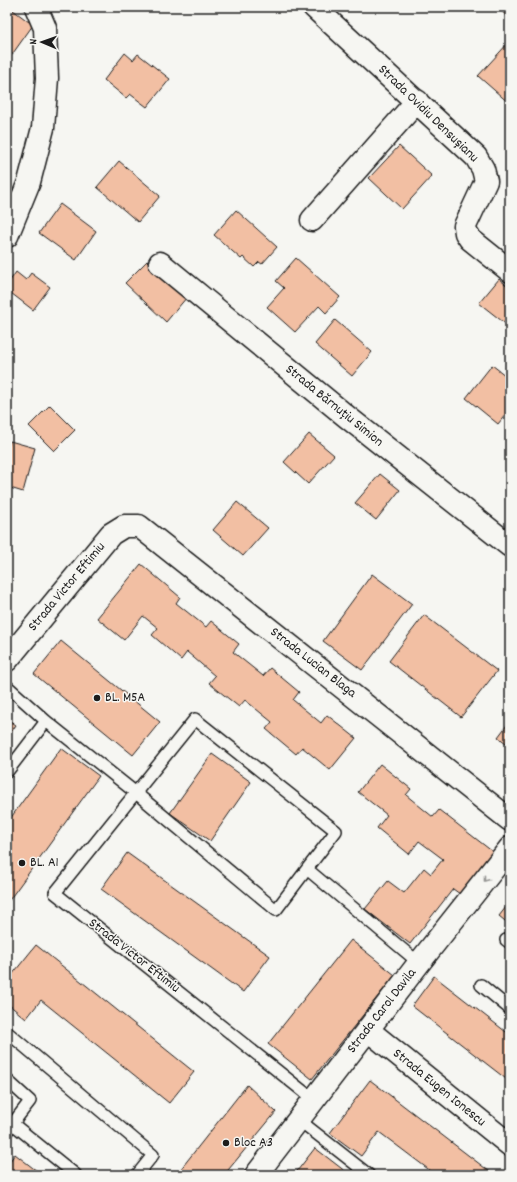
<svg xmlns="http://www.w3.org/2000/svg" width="517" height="1182" font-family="Dekko,sans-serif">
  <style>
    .building { fill: #f2bfa3; stroke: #1c1c1c }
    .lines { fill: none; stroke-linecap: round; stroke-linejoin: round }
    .lane-casing { stroke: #1c1c1c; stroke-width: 14 }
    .street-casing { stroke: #1c1c1c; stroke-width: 25 }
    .lane { stroke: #f6f6f2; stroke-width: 11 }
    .street { stroke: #f6f6f2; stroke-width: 22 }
    .oneway { stroke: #949492 }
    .poi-dot { fill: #1c1c1c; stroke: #f6f6f2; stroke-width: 1.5 }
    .labels { text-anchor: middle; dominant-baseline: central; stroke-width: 3; stroke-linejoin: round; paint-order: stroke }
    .street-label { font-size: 14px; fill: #1c1c1c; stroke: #f6f6f2 }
    .poi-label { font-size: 14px; fill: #1c1c1c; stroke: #f6f6f2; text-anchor: start }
  </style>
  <rect width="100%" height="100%" fill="#f6f6f2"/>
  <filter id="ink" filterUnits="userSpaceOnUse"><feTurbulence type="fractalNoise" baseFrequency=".025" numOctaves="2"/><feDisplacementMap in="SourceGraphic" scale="8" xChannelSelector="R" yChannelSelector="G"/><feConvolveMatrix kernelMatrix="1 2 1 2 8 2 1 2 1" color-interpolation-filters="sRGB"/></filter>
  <g filter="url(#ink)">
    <path class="building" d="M 7,7 L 9,7 L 33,25 L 11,56 L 7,53 Z
      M 497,7 L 510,7 L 510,19 Z
      M 510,41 L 510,104 L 478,76 Z
      M 125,53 L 133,60 L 138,54 L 170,79 L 147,107 L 130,94 L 126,98 L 104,80 Z
      M 399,146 L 432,176 L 402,209 L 369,178 Z
      M 119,161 L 160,196 L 138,222 L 97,187 Z
      M 60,204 L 96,231 L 76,260 L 39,233 Z
      M 236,210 L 277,247 L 262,264 L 259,262 L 254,267 L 243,257 L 241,259 L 214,235 Z
      M 296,258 L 340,297 L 326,313 L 319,306 L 295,332 L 267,307 L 284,288 L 276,281 Z
      M 147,261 L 187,297 L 166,322 L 125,283 Z
      M 16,272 L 26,280 L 31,273 L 50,287 L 33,310 L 7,290 L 7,285 Z
      M 499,279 L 510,288 L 510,321 L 507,325 L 479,303 Z
      M 335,320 L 372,352 L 352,376 L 315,344 Z
      M 492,365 L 510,379 L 510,409 L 498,424 L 466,398 Z
      M 50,405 L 75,430 L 54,451 L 29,426 Z
      M 309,434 L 334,455 L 308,484 L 284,462 Z
      M 10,441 L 35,448 L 23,492 L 7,487 L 7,451 Z
      M 380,474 L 400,490 L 376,520 L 355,503 Z
      M 237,502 L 268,528 L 243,556 L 213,530 Z
      M 141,564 L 180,597 L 176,603 L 206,627 L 211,621 L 239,644 L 233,652 L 263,676 L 270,668 L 299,692 L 293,700 L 321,723 L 327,715 L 356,738 L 330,770 L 302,747 L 296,754 L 266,729 L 272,722 L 245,700 L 239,707 L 209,683 L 215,676 L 187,652 L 181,660 L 152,635 L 158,628 L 143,616 L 124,640 L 97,618 Z
      M 372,574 L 412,604 L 362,670 L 323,641 Z
      M 424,615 L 497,671 L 461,717 L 389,661 Z
      M 61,641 L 160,722 L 133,755 L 34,674 Z
      M 7,719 L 16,725 L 7,738 Z
      M 510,721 L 510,746 L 498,737 Z
      M 61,748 L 99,776 L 7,903 L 7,823 Z
      M 212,754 L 251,782 L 210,841 L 170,813 Z
      M 380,764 L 411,789 L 406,795 L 433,817 L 439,810 L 493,852 L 460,894 L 453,889 L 410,944 L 365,909 L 388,881 L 404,893 L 424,868 L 431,874 L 443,859 L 419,841 L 409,854 L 377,828 L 387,815 L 358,792 Z
      M 127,853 L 270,956 L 243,992 L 101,889 Z
      M 510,902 L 510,925 L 499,916 Z
      M 351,940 L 395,975 L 312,1079 L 268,1044 Z
      M 36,945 L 194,1072 L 169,1103 L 41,1000 L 26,1019 L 7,1003 L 7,981 Z
      M 434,976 L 510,1035 L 510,1082 L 412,1006 Z
      M 370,1080 L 494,1175 L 436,1175 L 379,1132 L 361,1156 L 330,1133 Z
      M 247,1085 L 276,1112 L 224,1175 L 176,1175 Z
      M 315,1148 L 350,1175 L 294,1175 Z
      M 15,1154 L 42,1175 L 7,1175 L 7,1165 Z"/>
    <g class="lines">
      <defs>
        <path id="lane" d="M 7,686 L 46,721 L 136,793 L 276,910 L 307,869 L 419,963
          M 7,772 L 46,721
          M 307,869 L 336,831 L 195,719 L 55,893 L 314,1100
          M 506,940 L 510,943
          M 481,985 L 510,1009
          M 7,1032 L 153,1155 L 137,1175
          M 7,1080 L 30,1101 L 7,1131
          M 299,1120 L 369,1175
          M 13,1124 L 76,1175"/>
        <path id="street" d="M 314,7 L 476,157 L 483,169 L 486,181 L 465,226 L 466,233 L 470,239 L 510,271
          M 312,220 L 417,101
          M 7,236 L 29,182 L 43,128 L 47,78 L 45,28 L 36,7
          M 160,263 L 346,416 L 510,546
          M 7,660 L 111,534 L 124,526 L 139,526 L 510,820
          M 368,1030 L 510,1145
          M 256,1175 L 419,963 L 510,848"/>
      </defs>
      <use href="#lane" class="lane-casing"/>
      <use href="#street" class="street-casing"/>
      <use href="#lane" class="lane"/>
      <use href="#street" class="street"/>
    </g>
    <defs><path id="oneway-chevron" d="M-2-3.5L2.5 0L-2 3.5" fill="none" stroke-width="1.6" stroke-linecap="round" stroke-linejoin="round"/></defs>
    <use class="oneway" href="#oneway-chevron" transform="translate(486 879) rotate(128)"/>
  </g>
  <g class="poi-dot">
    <circle cx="97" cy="698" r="4"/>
    <circle cx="22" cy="863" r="4"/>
    <circle cx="226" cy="1143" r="4"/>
  </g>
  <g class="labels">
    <g class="street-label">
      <text transform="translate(428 114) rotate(44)">Strada Ovidiu Densușianu</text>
      <text transform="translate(334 406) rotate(39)">Strada Bărnuțiu Simion</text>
      <text transform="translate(67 587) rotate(-50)">Strada Victor Eftimiu</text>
      <text transform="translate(313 663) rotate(38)">Strada Lucian Blaga</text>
      <text transform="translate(134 956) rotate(38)">Strada Victor Eftimiu</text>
      <text transform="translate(382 1011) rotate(-52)">Strada Carol Davila</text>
      <text transform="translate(439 1088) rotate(39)">Strada Eugen Ionescu</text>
    </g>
    <g class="poi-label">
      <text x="105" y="698">BL. M5A</text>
      <text x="30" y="863">BL. A1</text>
      <text x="234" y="1143">Bloc A3</text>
    </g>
  </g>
  <rect width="517" height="1182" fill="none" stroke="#f6f6f2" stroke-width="24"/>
  <rect x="12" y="12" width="493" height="1158" fill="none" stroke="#1c1c1c" stroke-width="1.5" filter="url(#ink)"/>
  <g transform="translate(42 42) rotate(272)" stroke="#f6f6f2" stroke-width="3" paint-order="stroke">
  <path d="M0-3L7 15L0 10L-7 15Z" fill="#1c1c1c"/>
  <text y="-6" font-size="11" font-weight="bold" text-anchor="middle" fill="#1c1c1c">N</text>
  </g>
</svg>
